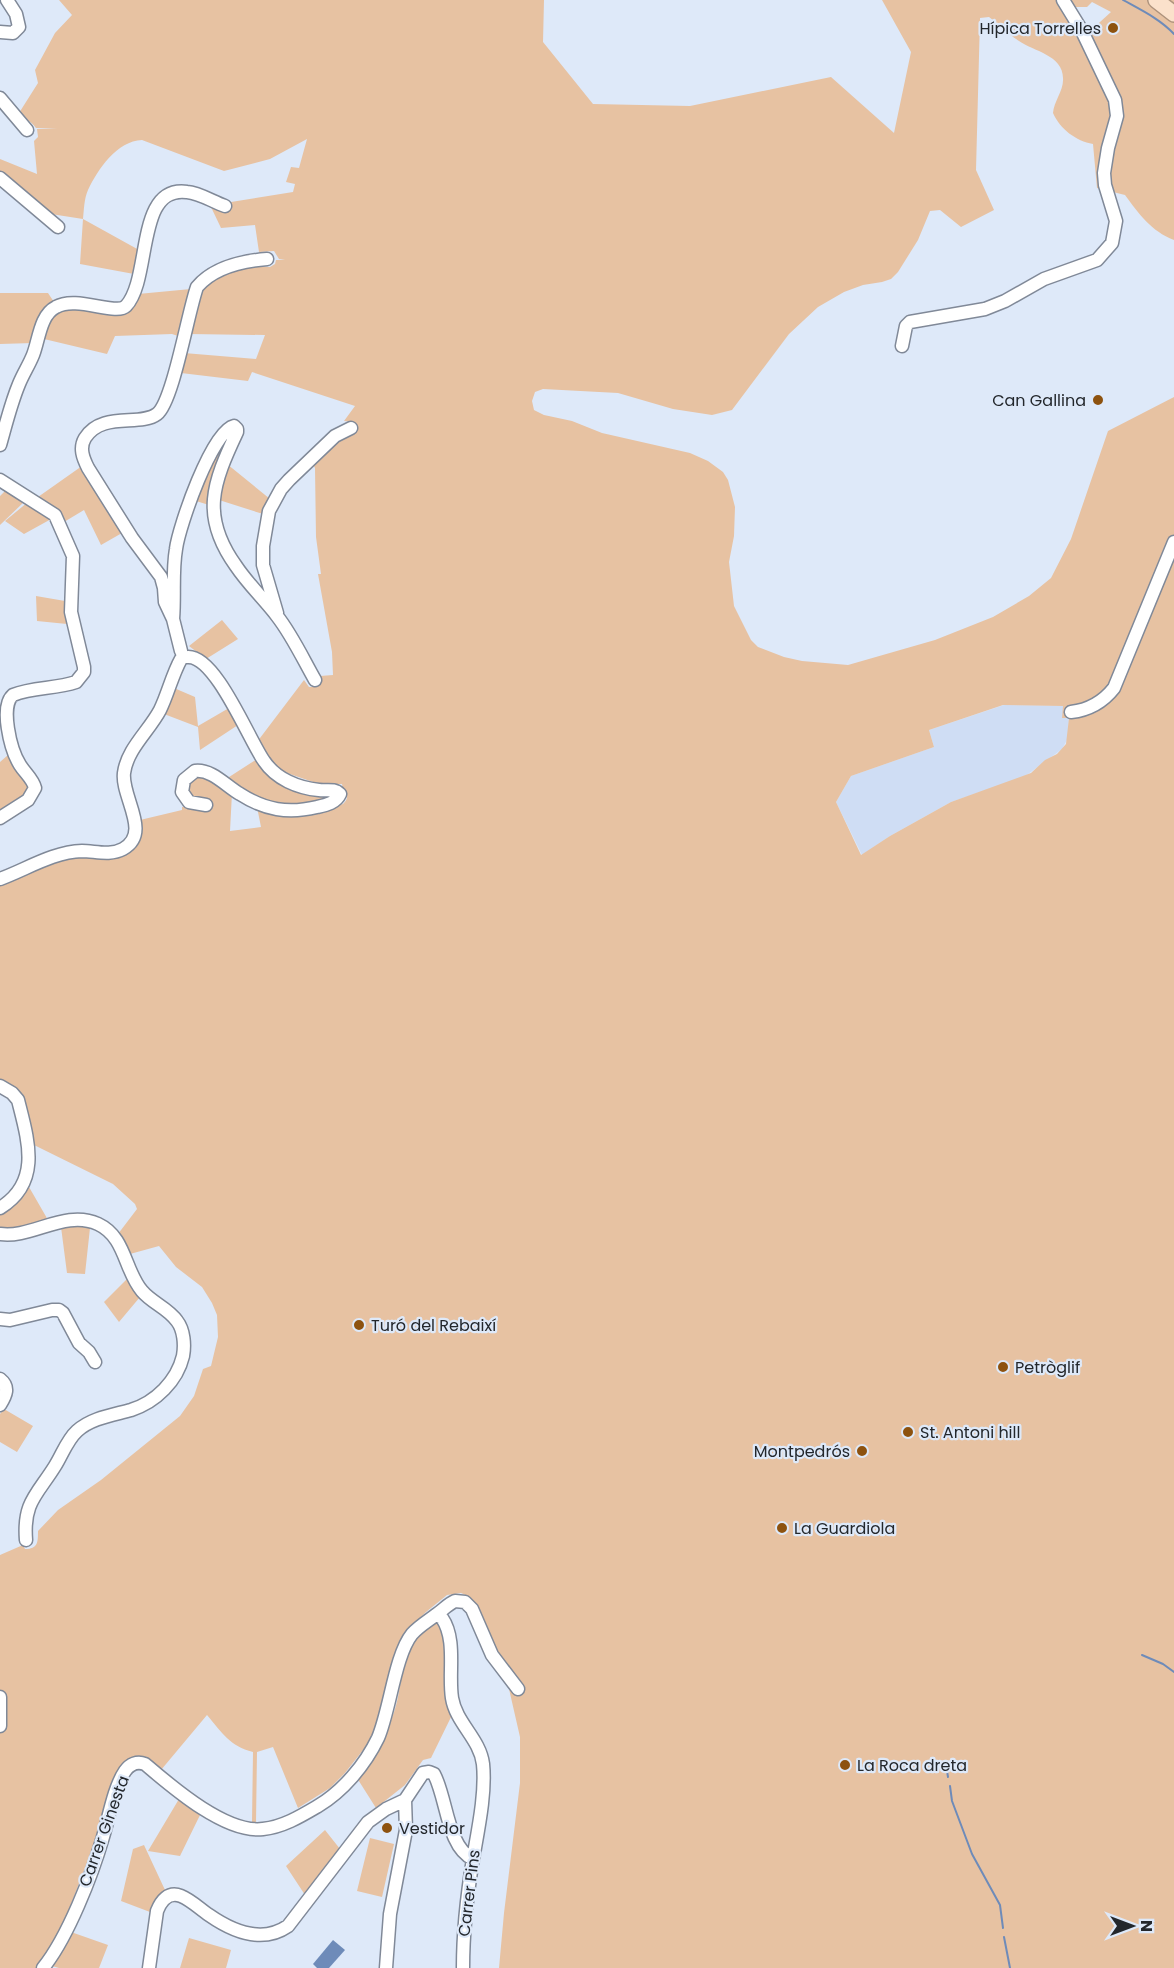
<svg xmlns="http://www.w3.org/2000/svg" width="1174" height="1968" font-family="Poppins,sans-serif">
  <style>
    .built { fill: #cfddf4 }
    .green { fill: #e7c2a2; fill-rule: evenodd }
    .water { fill: #6e8bb9 }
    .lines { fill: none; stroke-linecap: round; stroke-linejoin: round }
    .stream { stroke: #6e8bb9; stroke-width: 2 }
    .minor-casing { stroke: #808998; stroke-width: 15 }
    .major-casing { stroke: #ae937d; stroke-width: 18 }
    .minor { stroke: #fff; stroke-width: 12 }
    .major { stroke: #fbe1cb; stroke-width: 15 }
    .poi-dot { fill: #8d520f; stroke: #dee9f9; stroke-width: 2 }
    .labels { text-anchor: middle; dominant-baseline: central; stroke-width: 4.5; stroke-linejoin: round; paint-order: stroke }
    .poi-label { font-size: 16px; fill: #23272c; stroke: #dee9f9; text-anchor: start }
    .street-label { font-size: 16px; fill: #23272c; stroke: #dee9f9 }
  </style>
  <rect width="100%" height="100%" fill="#dee9f9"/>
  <path class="built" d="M 1004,705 L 1063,706 L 1069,717 L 1068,738 L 1062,749 L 1024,777 L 951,802 L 890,836 L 862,855 L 836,802 L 851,776 L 934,747 L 929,730 Z"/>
  <path class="green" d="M 59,0 L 544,0 L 543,42 L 593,104 L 690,106 L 831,77 L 894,133 L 911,52 L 882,0 L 1174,0 L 1174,240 C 1151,231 1139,214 1125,195 L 1097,188 L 1093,144 C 1076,141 1060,129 1053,113 C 1054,101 1064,90 1063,78 C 1063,55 1033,51 1019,41 C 1008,34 1000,25 989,17 L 980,18 L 976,170 L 994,210 L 961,227 L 940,210 L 930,211 L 918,240 L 898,272 L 891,279 L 882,282 L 863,285 L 844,292 L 818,307 L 789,334 L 732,410 L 712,415 L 673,409 L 618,393 L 543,389 L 535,392 L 532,401 L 534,410 L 544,415 L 572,421 L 602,433 L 690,453 L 708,461 L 723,472 L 728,480 L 735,507 L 734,536 L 729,562 L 734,606 L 751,640 L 758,647 L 784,657 L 802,661 L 848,665 L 935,640 L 993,617 L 1029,596 L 1051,578 L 1071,539 L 1108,431 L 1174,397 L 1174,1968 L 499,1968 L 504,1913 L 520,1783 L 520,1737 L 504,1667 L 480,1612 L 470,1597 L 461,1593 L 447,1595 L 426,1612 L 406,1632 L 396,1652 L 387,1696 L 378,1724 L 367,1745 L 345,1773 L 330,1788 L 298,1808 L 273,1747 L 257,1752 L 256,1823 L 252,1822 L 253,1752 C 230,1746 222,1733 207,1715 L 161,1770 C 150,1760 141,1753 126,1761 L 68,1912 L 57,1935 L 37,1968 L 0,1968 L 0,1555 L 23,1545 L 25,1549 C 38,1549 38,1542 38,1531 L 58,1510 L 101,1480 L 180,1416 L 194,1396 L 203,1369 L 211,1366 L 218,1337 L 217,1315 L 212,1303 L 202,1287 L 176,1267 L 159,1246 L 130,1254 L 118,1234 L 137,1209 L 135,1204 L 113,1184 L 34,1145 L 21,1096 L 15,1088 L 0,1080 L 0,885 L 64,858 L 135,846 L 141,833 L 140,820 L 182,810 L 182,807 L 188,806 L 210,810 L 212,805 L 195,799 L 187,793 L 190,779 L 203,775 L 232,793 L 230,831 L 261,827 L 257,807 L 305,814 L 343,804 C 352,795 343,793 342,784 L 319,784 L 281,771 L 257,742 L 304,680 L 309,687 L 315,687 L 320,683 L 320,676 L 333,675 L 332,652 L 318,574 L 321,574 L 316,537 L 315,468 L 313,464 L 341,436 L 357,429 L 354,422 L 344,421 L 355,406 L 252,372 L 248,381 L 181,373 L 184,353 L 256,359 L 265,335 L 189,334 L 200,292 L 204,287 L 215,277 L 252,266 L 270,267 L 275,264 L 276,260 L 285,260 L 279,259 L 274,251 L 259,252 L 255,225 L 221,228 L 211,207 L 222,212 L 228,212 L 232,208 L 231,202 L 293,192 L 295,184 L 286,182 L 291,167 L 299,168 L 307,139 L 270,159 L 224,171 L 142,140 C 117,141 98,169 88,190 C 84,199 84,210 83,219 L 51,214 L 0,173 L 0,159 L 37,174 L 34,141 L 38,137 L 37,129 L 57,128 L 36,128 C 31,121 25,119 19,113 L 38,83 L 35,70 L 55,33 L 72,15 ZM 1092,2 L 1111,12 L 1089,32 L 1074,7 L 1087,7 ZM 1003,705 L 1063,706 L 1062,718 L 1069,718 L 1066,744 L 1057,754 L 1045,760 L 1031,773 L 951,802 L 890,836 L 861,855 L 836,802 L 851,776 L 934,747 L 929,730 Z
    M 83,219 L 139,250 L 134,274 L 80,264 Z
    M 191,289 L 178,336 L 172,334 L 115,336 L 107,354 L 44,339 L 51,316 L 64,309 L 88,309 L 117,315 L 138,294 Z
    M 0,293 L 48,293 L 54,302 L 33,343 L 0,344 Z
    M 229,434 L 209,505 L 196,501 L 209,467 Z
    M 227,464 L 270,499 L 263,514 L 219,500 Z
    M 82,466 L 122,533 L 101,545 L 84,510 L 64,522 L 53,507 L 38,497 Z
    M 5,491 L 25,501 L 0,525 L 0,496 Z
    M 28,502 L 53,518 L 24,534 L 5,521 Z
    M 36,596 L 65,601 L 67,624 L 37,621 Z
    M 222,620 L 238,639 L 206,659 L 189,646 Z
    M 174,688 L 195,697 L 198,726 L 229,708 L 238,725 L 200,750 L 198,727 L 164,714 Z
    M 8,755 L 28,785 C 26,798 11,804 0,811 L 0,762 Z
    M 257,759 L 328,797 L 329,798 C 285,813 264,803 226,779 Z
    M 29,1187 L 48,1220 L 14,1230 L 0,1230 L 0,1214 Z
    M 81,1226 L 90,1228 L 85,1274 L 67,1273 L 61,1227 Z
    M 128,1278 L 140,1297 L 119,1322 L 104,1302 Z
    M 4,1409 L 33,1426 L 17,1452 L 0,1442 L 0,1414 Z
    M 433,1623 L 439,1624 L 444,1633 L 453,1713 L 431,1758 L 423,1760 L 405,1785 L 376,1808 L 357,1778 C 373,1756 387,1736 395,1709 C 402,1687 401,1657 415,1638 C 420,1632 428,1628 433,1623 Z
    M 179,1799 L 201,1813 L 180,1856 L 148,1851 Z
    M 325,1830 L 340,1849 L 305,1895 L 286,1866 Z
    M 370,1838 L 394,1844 L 382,1897 L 357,1891 Z
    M 144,1845 L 165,1890 L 155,1899 L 150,1912 L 121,1901 L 133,1849 Z
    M 71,1932 L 108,1945 L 99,1968 L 59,1968 L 52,1966 Z
    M 189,1938 L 231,1950 L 226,1968 L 180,1968 Z"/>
  <path class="water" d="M 333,1940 L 345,1950 L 329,1968 L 317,1968 L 313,1964 Z"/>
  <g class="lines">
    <path class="stream" d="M 1123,0 C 1141,10 1160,19 1174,34
      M 1142,1655 L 1163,1664 L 1174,1672
      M 946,1765 L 948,1777
      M 950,1786 L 952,1801 L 972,1854 L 1000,1905 L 1003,1928
      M 1004,1937 L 1010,1968"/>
    <defs>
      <path id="minor" d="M 0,32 L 13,33 L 19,27 L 16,14 L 7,0
        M 0,98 L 27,130
        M 0,178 L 58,227
        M 902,346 L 906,326 L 910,322 L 985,309 L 1005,301 L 1044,279 L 1097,260 L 1112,243 L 1116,221 L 1105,185 L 1104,173 L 1108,148 L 1117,116 L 1115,100 L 1082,31 L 1063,0
        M 0,445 C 6,424 11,403 19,384 C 23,374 29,365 33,355 C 39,340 40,315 56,307 C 76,295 116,316 126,306 C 152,278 135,185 187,192 C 200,193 213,202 225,206
        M 0,480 L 55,515 L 73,556 L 71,612 L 84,667 L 84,672 L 76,682 C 56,689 33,687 13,695 C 0,706 10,749 20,765 C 25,773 33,779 35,788 L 28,800 L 0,818
        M 277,613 L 263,565 L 263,546 L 269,511 L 281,489 L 289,480 L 335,436 L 351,428
        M 173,619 C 175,596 172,572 176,549 C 179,526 212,431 234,426 L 237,429 L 237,432 C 213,483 200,516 236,566 C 248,584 264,599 277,616 C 292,635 303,659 315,680
        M 181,651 L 173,619 L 165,602 L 164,588 L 161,577 L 132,538 L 88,468 C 83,458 79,448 85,438 C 102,411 140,427 157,414 C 173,402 188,312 197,287 C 213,268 242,261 267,259
        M 188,657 C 216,656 249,740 264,761 C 276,779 298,788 319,790 C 327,791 334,788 340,794 C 336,803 326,805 317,807 C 288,814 265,810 240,794 C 226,786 212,769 195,771 L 184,780 L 182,792 L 189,802 L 206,805
        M 1071,712 C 1089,710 1103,702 1114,688 L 1174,542
        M 0,879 C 27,869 53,852 82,851 C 95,851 110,856 123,849 C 152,833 121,797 124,773 C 127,749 149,731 160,710 C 168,694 172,675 181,659
        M 0,1086 L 12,1093 L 18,1100 C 28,1140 42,1182 0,1208
        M 0,1234 C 31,1239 65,1209 98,1224 C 126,1237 124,1270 142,1291 C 152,1303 168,1308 177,1321 C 184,1330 185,1345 183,1356 C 177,1381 156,1402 131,1410 C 113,1415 91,1418 77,1431 C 67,1440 62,1455 55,1466 C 37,1495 23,1502 26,1540
        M 0,1319 L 10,1320 L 52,1310 L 59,1310 L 63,1313 L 79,1343 L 89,1352 L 95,1362
        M 0,1379 C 10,1387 6,1395 0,1405
        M 436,1615 L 442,1618 C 457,1640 448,1673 452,1698 C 456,1723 480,1739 483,1764 C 486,1793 478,1830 473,1859 C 467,1895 463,1931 463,1968
        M 0,1697 L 0,1726
        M 43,1968 C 68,1937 92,1875 103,1837 C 109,1817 114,1787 125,1771 C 130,1764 137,1761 145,1764 C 172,1787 226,1834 263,1829 C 283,1827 301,1816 318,1806 C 343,1791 365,1765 378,1738 C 390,1710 395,1655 412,1634 C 419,1626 428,1621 437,1614 C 443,1610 448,1604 455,1601 L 465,1602 L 472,1609 L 492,1655 L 518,1689
        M 149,1968 L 157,1911 C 161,1901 168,1891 181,1896 C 191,1900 200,1909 209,1915 C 232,1931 262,1944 288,1926 L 368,1822 L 386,1809 L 405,1800
        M 386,1968 L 390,1914 L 406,1830 L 405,1800 L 423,1773 L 429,1772 L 434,1774 C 447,1798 447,1847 473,1859"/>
      <path id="major" d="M 1156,0 L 1174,14"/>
    </defs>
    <use href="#minor" class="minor-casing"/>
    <use href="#major" class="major-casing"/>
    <use href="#minor" class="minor"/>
    <use href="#major" class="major"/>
  </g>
  <g class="poi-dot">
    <circle cx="1113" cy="28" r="6"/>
    <circle cx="1098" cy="400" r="6"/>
    <circle cx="359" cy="1325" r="6"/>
    <circle cx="1003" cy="1367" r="6"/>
    <circle cx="908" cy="1432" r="6"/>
    <circle cx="862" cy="1451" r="6"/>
    <circle cx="782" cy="1528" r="6"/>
    <circle cx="845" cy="1765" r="6"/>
    <circle cx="387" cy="1828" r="6"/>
  </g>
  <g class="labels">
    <g class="poi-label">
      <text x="1101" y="28" text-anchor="end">Hípica Torrelles</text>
      <text x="1086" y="400" text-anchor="end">Can Gallina</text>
      <text x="371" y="1325">Turó del Rebaixí</text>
      <text x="1015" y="1367">Petròglif</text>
      <text x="920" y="1432">St. Antoni hill</text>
      <text x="850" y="1451" text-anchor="end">Montpedrós</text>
      <text x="794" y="1528">La Guardiola</text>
      <text x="857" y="1765">La Roca dreta</text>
      <text x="399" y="1828">Vestidor</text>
    </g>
    <g class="street-label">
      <text transform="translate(104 1831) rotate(-70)">Carrer Ginesta</text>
      <text transform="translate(469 1893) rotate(-83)">Carrer Pins</text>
    </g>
  </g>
  <g transform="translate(1132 1926) rotate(90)" stroke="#dee9f9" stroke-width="4.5" paint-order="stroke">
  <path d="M0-4.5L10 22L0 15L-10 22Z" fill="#23272c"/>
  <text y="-9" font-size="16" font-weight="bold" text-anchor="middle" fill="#23272c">N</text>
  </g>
</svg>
